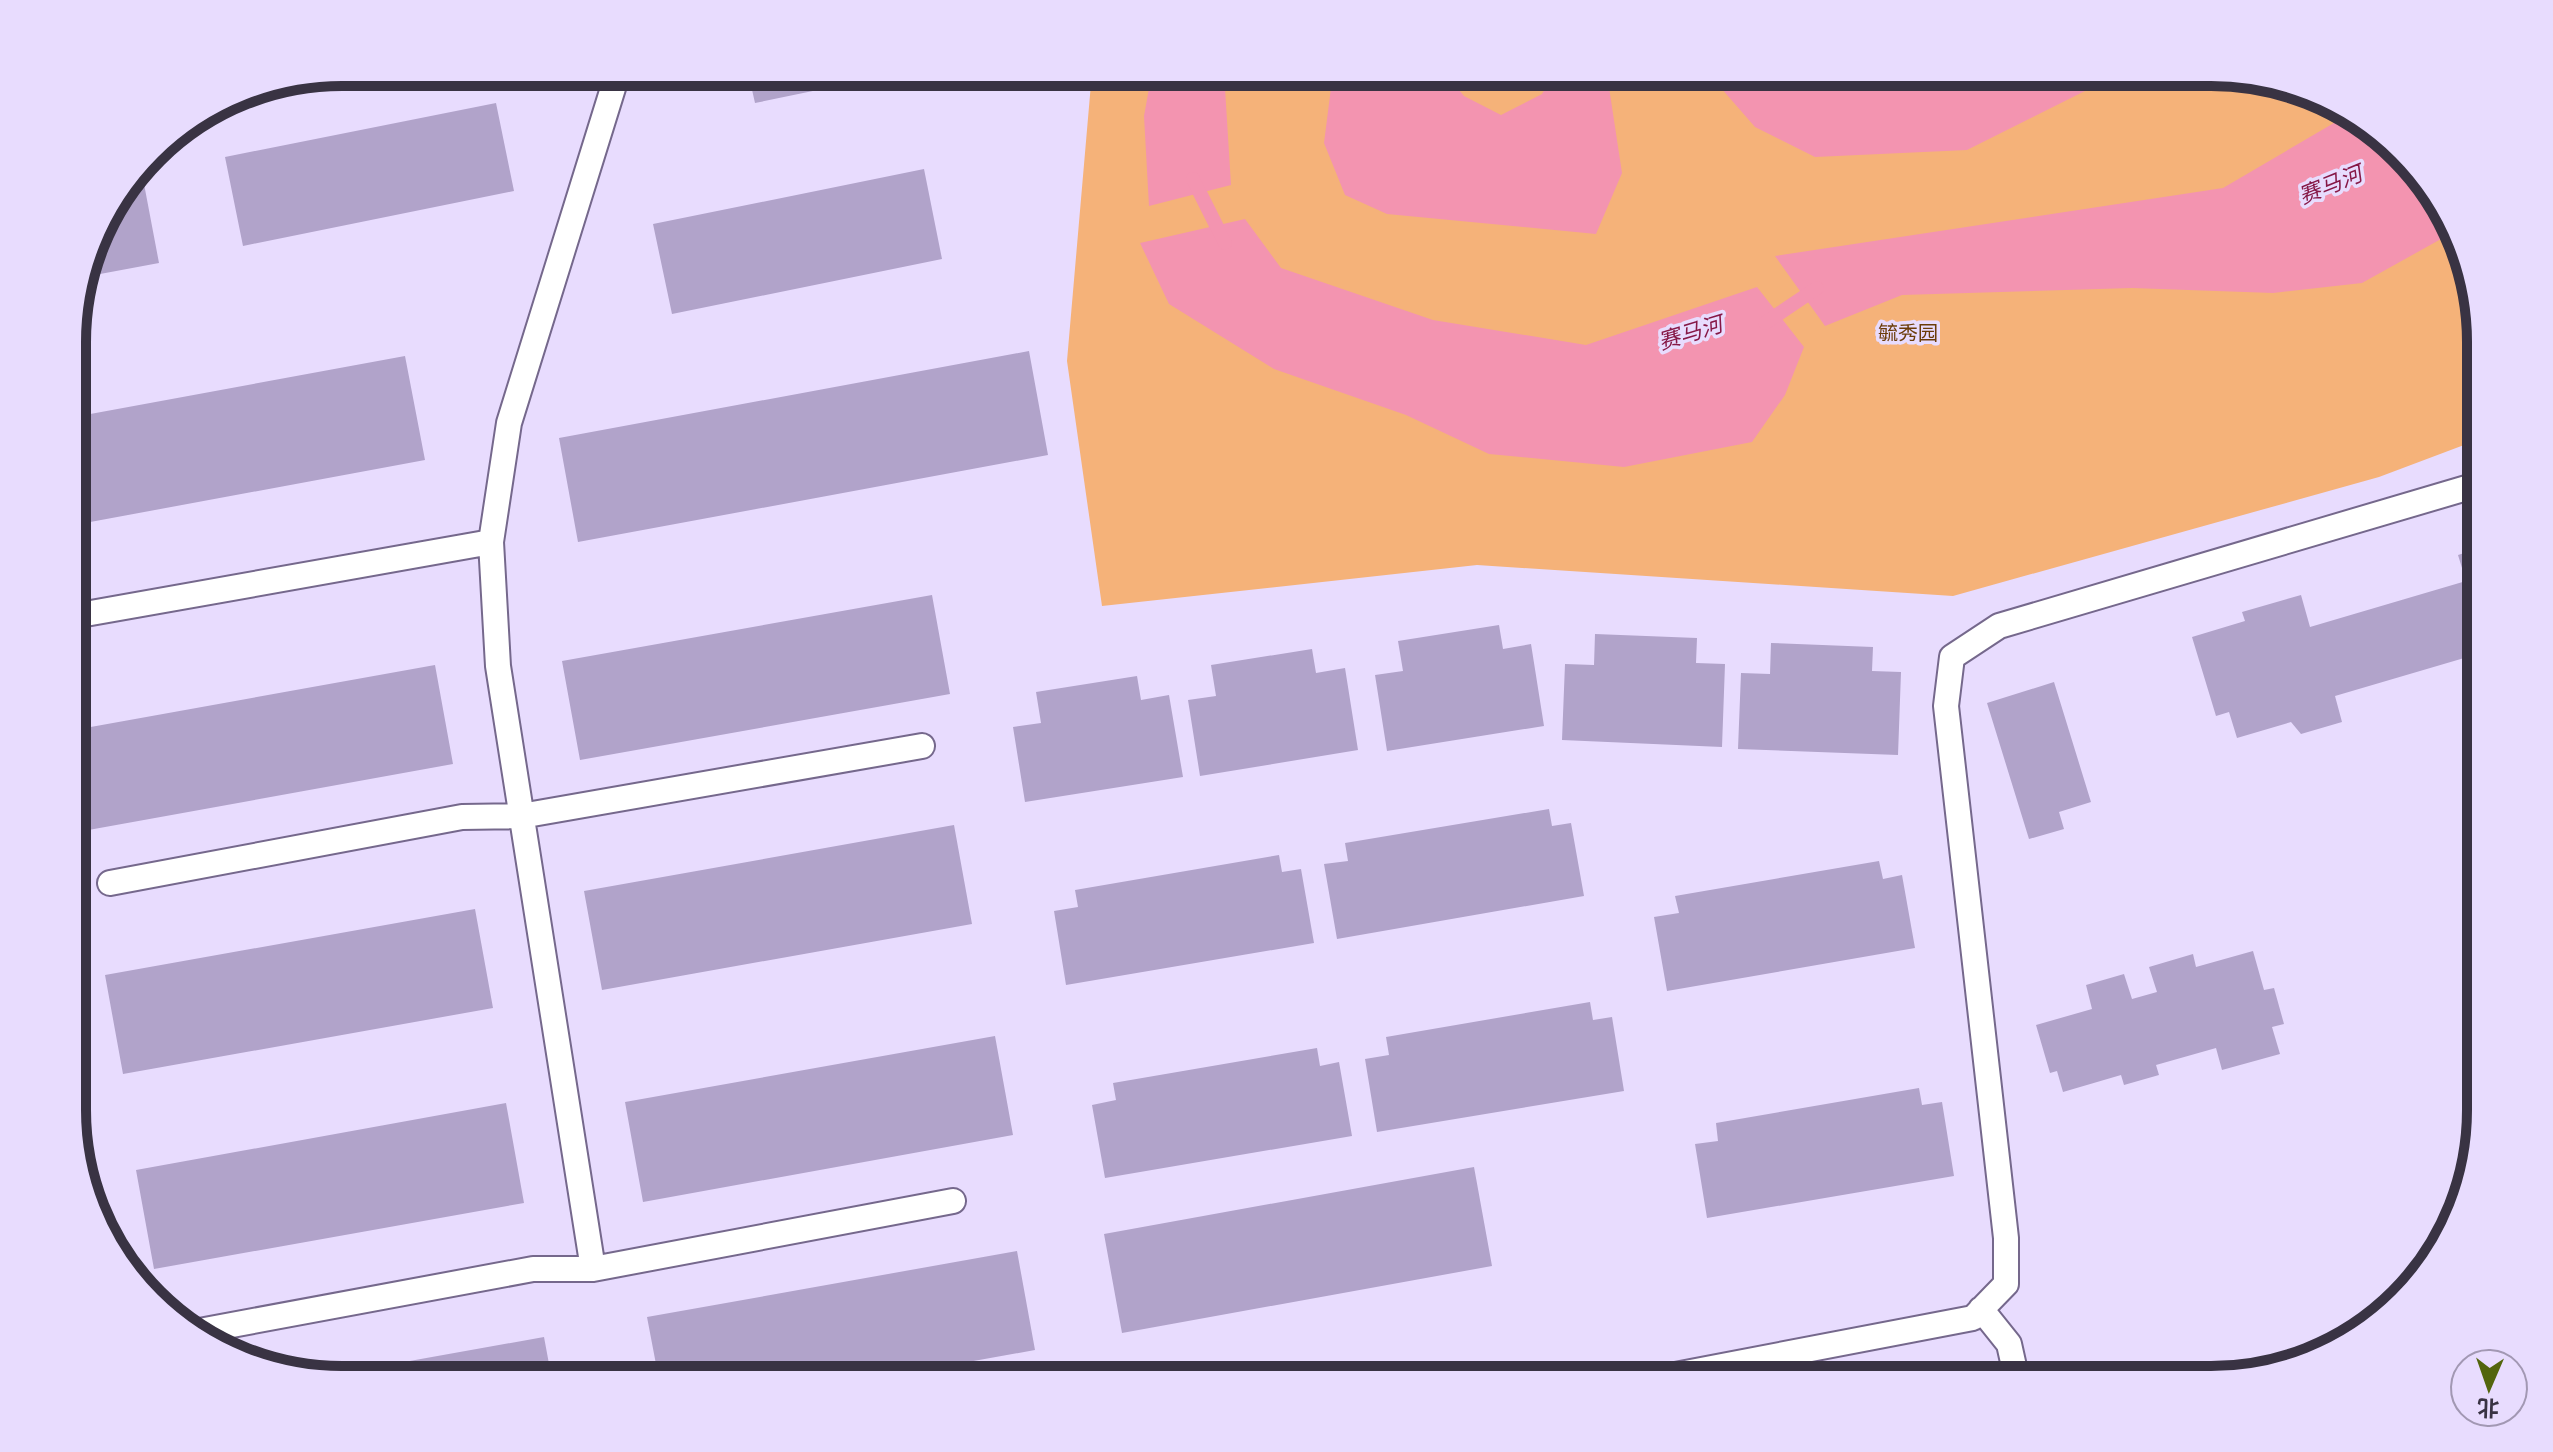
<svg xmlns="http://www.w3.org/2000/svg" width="2553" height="1452" font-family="'IBM Plex Sans','Noto Sans SC',sans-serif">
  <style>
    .green { fill: #f5b279 }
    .water { fill: #f394b0 }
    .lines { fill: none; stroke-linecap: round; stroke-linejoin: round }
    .stream { stroke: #f394b0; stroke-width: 14 }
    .building { fill: #b1a3ca }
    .lane-casing { stroke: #75688c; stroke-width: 28 }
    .lane { stroke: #fff; stroke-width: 24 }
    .labels { text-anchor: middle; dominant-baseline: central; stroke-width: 7; stroke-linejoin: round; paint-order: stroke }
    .park-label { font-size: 20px; fill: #6b3c09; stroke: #e8dcfe }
    .water-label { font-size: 22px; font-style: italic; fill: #861847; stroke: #e8dcfe }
    .rim { fill: none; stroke: #393343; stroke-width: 10 }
  </style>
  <rect width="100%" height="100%" fill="#e8dcfe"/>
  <path class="green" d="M 1092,72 L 2211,72 L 2346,108 L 2436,192 L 2480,324 L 2480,439 L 2379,477 L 1953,596 L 1477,565 L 1102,606 L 1067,361 Z"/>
  <path class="water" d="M 1152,72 L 1224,72 L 1231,185 L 1149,206 L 1144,116 Z
    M 1333,72 L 1444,72 L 1464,96 L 1501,115 L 1542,94 L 1555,72 L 1607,74 L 1622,173 L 1596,234 L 1387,214 L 1345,195 L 1324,143 Z
    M 1707,72 L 2123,72 L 1967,150 L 1815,157 L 1755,127 Z
    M 2351,113 L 2436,192 L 2450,234 L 2362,283 L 2273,293 L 2132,288 L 1902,295 L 1825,326 L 1775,256 L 2223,188 Z
    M 1245,219 L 1281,268 L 1433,320 L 1586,345 L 1757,287 L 1804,347 L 1785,395 L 1752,442 L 1624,467 L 1489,454 L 1406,415 L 1274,369 L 1169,304 L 1140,243 Z"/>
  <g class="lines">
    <path class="stream" d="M 1193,179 L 1225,243
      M 1765,323 L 1817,288"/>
  </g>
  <path class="building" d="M 748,72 L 900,72 L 900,73 L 755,103 Z
    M 496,103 L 514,191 L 243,246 L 225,157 Z
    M 141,168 L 159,263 L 84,277 L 100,222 Z
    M 924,169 L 942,259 L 672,314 L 653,224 Z
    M 1029,351 L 1048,455 L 578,542 L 559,438 Z
    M 405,356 L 425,460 L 74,525 L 74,417 Z
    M 2480,548 L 2480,685 L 2471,656 L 2335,696 L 2342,722 L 2301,734 L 2291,722 L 2237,738 L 2229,712 L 2216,716 L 2192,637 L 2245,621 L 2242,612 L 2301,595 L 2310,627 L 2466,581 L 2458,555 Z
    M 932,595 L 950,694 L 580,760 L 562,661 Z
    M 1499,625 L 1503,649 L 1531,644 L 1544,726 L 1387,751 L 1375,675 L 1403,671 L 1398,641 Z
    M 1595,634 L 1697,638 L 1696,663 L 1725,664 L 1722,747 L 1562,740 L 1565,664 L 1594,665 Z
    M 1771,643 L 1873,647 L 1872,671 L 1901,672 L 1898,755 L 1738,749 L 1741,673 L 1770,674 Z
    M 1312,649 L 1316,673 L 1345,668 L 1358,750 L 1200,776 L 1188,700 L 1216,696 L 1211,665 Z
    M 435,665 L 453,764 L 83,831 L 74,782 L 74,730 Z
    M 1137,676 L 1141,700 L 1169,695 L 1183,777 L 1025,802 L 1013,727 L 1041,723 L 1036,692 Z
    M 2054,682 L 2091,802 L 2059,812 L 2064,829 L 2029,839 L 1987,703 Z
    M 1549,809 L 1552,826 L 1571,823 L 1584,896 L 1337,939 L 1324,864 L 1348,861 L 1345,843 Z
    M 954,825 L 972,924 L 602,990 L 584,891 Z
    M 1279,855 L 1282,872 L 1301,869 L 1314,943 L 1066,985 L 1054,911 L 1078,907 L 1075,890 Z
    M 1879,861 L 1883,879 L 1902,875 L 1915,948 L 1667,991 L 1654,917 L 1679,913 L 1675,896 Z
    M 475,909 L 493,1008 L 123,1074 L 105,975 Z
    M 2253,951 L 2264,990 L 2274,988 L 2284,1024 L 2272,1027 L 2280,1054 L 2222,1070 L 2216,1048 L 2156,1065 L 2159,1075 L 2124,1085 L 2121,1075 L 2063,1092 L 2057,1071 L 2050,1073 L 2036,1025 L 2092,1009 L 2086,985 L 2124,974 L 2132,999 L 2157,992 L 2149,967 L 2193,954 L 2196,967 Z
    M 1590,1002 L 1593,1020 L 1612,1017 L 1624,1091 L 1377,1132 L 1365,1059 L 1389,1055 L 1386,1037 Z
    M 995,1036 L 1013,1135 L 643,1202 L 625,1102 Z
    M 1317,1048 L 1320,1066 L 1339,1062 L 1352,1136 L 1105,1178 L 1092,1105 L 1116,1100 L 1113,1083 Z
    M 1919,1088 L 1922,1105 L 1942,1102 L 1954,1176 L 1707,1218 L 1695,1144 L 1718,1141 L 1716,1123 Z
    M 506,1103 L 524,1203 L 154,1269 L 136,1170 Z
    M 1474,1167 L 1492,1266 L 1122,1333 L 1104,1234 Z
    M 1017,1251 L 1035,1350 L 868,1380 L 659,1380 L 647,1317 Z
    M 544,1337 L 552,1380 L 342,1380 L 326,1376 Z"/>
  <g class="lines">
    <defs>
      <path id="lane" d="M 74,616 L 491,542
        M 110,883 L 462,817 L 521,816 L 922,746
        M 593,1269 L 498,666 L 491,542 L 509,423 L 618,72
        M 1981,1309 L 2009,1344 L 2017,1380
        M 194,1332 L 533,1269 L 593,1269 L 953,1201
        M 1649,1380 L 1973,1318 L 2006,1284 L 2006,1238 L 1946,706 L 1952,657 L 1999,626 L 2480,484"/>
    </defs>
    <use href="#lane" class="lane-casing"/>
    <use href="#lane" class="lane"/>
  </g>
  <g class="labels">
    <g class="park-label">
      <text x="1908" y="332">毓秀园</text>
    </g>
    <g class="water-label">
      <text transform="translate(2330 184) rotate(-22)">赛马河</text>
      <text transform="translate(1690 332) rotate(-17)">赛马河</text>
    </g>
  </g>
  <path d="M0 0H2553V1452H0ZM342 86H2211A256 256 0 0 1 2467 342V1110A256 256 0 0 1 2211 1366H342A256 256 0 0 1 86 1110V342A256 256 0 0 1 342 86Z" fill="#e8dcfe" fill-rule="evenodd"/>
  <path class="rim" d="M342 86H2211A256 256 0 0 1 2467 342V1110A256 256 0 0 1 2211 1366H342A256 256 0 0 1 86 1110V342A256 256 0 0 1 342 86Z"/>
  <g transform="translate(2489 1388) rotate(182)"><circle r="38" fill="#e8dcfe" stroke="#a298b3" stroke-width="2"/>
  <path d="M0-6L14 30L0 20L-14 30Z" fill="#53650d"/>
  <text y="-12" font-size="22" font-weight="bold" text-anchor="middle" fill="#393343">北</text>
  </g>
</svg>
